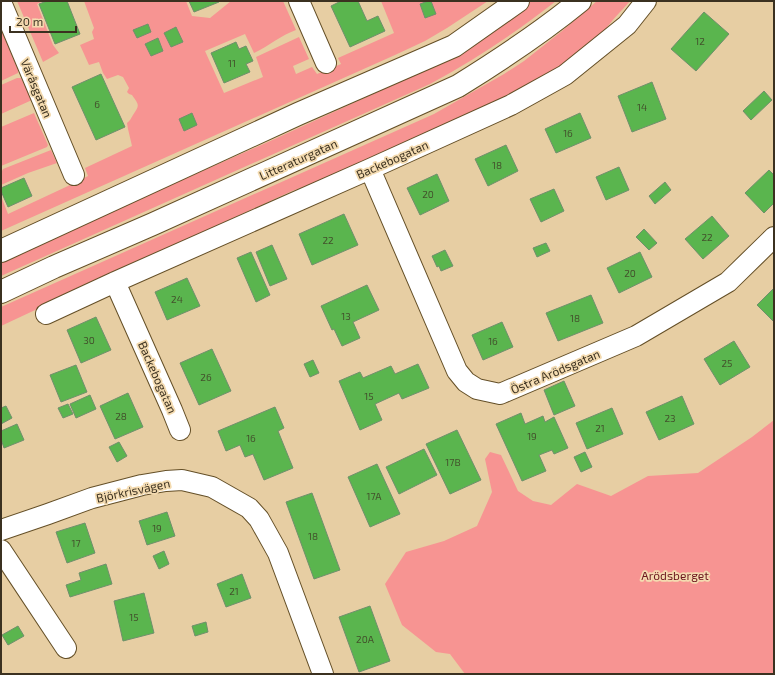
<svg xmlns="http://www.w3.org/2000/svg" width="775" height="675" font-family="'Exo 2',sans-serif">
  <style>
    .green { fill: #f79492 }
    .building { fill: #5ab54e; stroke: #708f6c }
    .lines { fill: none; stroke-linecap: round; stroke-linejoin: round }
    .street-casing { stroke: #644f27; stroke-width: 22 }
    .secondary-casing { stroke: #644f27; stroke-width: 24 }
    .street { stroke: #fff; stroke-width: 20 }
    .secondary { stroke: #fff; stroke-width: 22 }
    .labels { text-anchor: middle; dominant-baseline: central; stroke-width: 3.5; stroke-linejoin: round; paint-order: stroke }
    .number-label { font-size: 10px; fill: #43522c }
    .street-label { font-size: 12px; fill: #3b3120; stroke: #f4dbb0 }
    .park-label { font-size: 12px; fill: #6d1920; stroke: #f4dbb0 }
  </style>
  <rect width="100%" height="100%" fill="#e7cea3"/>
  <path class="green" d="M 17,1 L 43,1 L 37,4 L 53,45 L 59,53 L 43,62 Z
    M 84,1 L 186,1 L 192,16 L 210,18 L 231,1 L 283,1 L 296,30 C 281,35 269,46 254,53 L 245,34 L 205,51 L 224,93 L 263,77 L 256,57 L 299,37 L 309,59 L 293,66 L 296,74 L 312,67 L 317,74 L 341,64 L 338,58 L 394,33 L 381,1 L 488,1 L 447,28 L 425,41 L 395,55 L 1,231 L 1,212 L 2,211 L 1,208 L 1,196 L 8,214 L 68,186 L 88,176 L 85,168 L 132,146 L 128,129 L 127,123 C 130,121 131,118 133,115 C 140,105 139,105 132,95 L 129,94 L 127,92 L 129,88 L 123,77 L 118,75 L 107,79 L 103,73 L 99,62 L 89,65 L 80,45 L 94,39 L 92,32 L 94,28 Z
    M 531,1 L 556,1 C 515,33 475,60 430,84 L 1,276 L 1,260 L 268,142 L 408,78 L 518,12 Z
    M 597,1 L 630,1 C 621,12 610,21 603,34 L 545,78 L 353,167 L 333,174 L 325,179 L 292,191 L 188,239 L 116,270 L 48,304 L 1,326 L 1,307 L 434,114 L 504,74 L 524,61 L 562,31 Z
    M 1,29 L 18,70 L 18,73 L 1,81 Z
    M 17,78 L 21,78 L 32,100 L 1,114 L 1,85 Z
    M 34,113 L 48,145 L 47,147 L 1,166 L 1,127 Z
    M 51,150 L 57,163 L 28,173 L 1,185 L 1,173 L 3,169 Z
    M 774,420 L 774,674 L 465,674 L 450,654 L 436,652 L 402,625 L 385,584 L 406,552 L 444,541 L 477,526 L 492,492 L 485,459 L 490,452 L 501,455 L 518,491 L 533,501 L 551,505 L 577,484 L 611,496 L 648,476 L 698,473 L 752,437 Z"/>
  <path class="building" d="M 47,1 L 67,1 L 80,34 L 55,44 L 39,4 Z
    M 189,1 L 219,1 L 219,2 L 194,12 Z
    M 341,1 L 358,1 L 367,21 L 378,16 L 385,31 L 350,47 L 331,6 Z
    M 428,1 L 431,1 L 436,14 L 425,18 L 420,4 Z
    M 704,12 L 729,34 L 696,71 L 671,49 Z
    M 148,24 L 151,32 L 137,38 L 133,30 Z
    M 176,27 L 183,42 L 171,47 L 164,33 Z
    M 158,38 L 163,51 L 151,56 L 145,44 Z
    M 236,42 L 239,49 L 246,46 L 253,61 L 246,64 L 250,72 L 224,83 L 211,53 Z
    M 101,74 L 125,127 L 96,140 L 72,87 Z
    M 652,82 L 666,119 L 632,132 L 618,96 Z
    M 764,91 L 772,100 L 751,120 L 743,111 Z
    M 192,113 L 197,125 L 184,131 L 179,119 Z
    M 580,113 L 591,138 L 556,153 L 545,129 Z
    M 506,145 L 518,171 L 488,186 L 475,159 Z
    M 619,167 L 629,190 L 606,200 L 596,177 Z
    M 769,170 L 774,175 L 774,203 L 764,213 L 745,193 Z
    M 437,174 L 449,201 L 420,215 L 407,188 Z
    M 24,178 L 32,196 L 8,207 L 1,191 L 1,188 Z
    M 665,182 L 671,190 L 655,204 L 649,196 Z
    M 554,189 L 564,211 L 541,222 L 530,199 Z
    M 344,214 L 358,245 L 312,265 L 299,234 Z
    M 712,216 L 729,236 L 703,259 L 685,239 Z
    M 644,229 L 657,243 L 649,250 L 636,237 Z
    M 546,243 L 550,251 L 537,257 L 533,248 Z
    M 272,245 L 287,279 L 270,286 L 256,252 Z
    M 445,250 L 453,266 L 441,271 L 439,266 L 437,267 L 432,256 Z
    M 251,252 L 270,295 L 256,302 L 237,258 Z
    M 640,252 L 652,277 L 619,293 L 607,268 Z
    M 187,278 L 200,306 L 167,320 L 155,292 Z
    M 367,285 L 379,310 L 353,322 L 360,338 L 342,346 L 334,329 L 332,330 L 321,306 Z
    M 774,288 L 774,322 L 757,305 Z
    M 591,295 L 603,323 L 558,341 L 546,313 Z
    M 96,317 L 111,350 L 81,363 L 67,330 Z
    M 502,322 L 513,347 L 483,360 L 472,335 Z
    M 734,341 L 750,367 L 720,385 L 704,359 Z
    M 212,349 L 231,391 L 199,405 L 180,363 Z
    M 313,360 L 319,373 L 310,377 L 304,364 Z
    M 418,364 L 429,388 L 402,399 L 399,393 L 375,404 L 382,420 L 360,430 L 339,381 L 360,372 L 363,378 L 391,366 L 395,374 Z
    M 76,365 L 87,392 L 61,402 L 50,375 Z
    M 564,381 L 575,406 L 554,415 L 544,390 Z
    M 128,393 L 143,427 L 115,439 L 100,406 Z
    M 90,395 L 96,409 L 76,418 L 70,404 Z
    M 682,396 L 694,424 L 659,440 L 646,412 Z
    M 68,404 L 73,414 L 63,418 L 58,408 Z
    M 6,406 L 12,418 L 1,424 L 1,408 Z
    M 275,407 L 284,428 L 278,431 L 293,468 L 264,480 L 253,454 L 245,457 L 240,445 L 226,451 L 218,431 Z
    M 612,408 L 623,434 L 587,449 L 576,423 Z
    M 521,413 L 525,424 L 543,416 L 545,422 L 554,417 L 568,448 L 554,454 L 552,450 L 539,455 L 546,471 L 522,481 L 496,424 Z
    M 17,424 L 24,440 L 4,448 L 1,439 L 1,431 Z
    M 457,430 L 481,480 L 450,494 L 426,444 Z
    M 119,442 L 127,456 L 117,462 L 109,447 Z
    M 424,449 L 437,475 L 399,494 L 386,467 Z
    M 585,452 L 592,467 L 581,472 L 574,457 Z
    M 377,464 L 400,514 L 370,527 L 348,477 Z
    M 312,493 L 340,570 L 314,579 L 286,502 Z
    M 167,512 L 175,536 L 147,545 L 139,521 Z
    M 85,523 L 95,553 L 67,563 L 56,532 Z
    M 164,551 L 169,564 L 159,569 L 153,556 Z
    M 106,564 L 112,584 L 70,597 L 66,585 L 81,580 L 79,573 Z
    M 242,574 L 251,598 L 226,607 L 217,584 Z
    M 144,593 L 154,633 L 123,641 L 114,601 Z
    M 370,606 L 390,661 L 359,672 L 339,617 Z
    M 206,622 L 208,632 L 195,636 L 192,626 Z
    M 18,626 L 24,636 L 8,645 L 2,635 Z"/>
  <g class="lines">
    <defs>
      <path id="street" d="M 299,1 L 326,63
        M 1,2 L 74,175
        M 370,169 L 457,371 L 466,382 L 477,389 L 500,394 L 636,336 L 728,282 L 774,237
        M 115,282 L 172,410 L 180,430
        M 46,314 L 115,282 L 370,169 L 511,105 L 565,75 L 627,25 L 646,1
        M 1,530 L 48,514 L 92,498 L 142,485 L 166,481 L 182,480 L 212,487 L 249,508 L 259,519 L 278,553 L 323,674
        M 1,550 L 66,648"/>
      <path id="secondary" d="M 1,251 L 298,114 L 454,46 L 518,1
        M 1,292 L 54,267 L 153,224 L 458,86 C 500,60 541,33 580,1"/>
    </defs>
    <use href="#street" class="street-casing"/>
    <use href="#secondary" class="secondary-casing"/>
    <use href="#street" class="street"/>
    <use href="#secondary" class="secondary"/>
  </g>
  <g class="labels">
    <g class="number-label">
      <text x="700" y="41">12</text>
      <text x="232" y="63">11</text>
      <text x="97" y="104">6</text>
      <text x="642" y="107">14</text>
      <text x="568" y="133">16</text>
      <text x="497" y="165">18</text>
      <text x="428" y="194">20</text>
      <text x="707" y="237">22</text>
      <text x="328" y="240">22</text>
      <text x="630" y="273">20</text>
      <text x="177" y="299">24</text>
      <text x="346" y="316">13</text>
      <text x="575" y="318">18</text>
      <text x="89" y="340">30</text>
      <text x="493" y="341">16</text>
      <text x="727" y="363">25</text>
      <text x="206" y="377">26</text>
      <text x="369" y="396">15</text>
      <text x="121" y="416">28</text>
      <text x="670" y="418">23</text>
      <text x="600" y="428">21</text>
      <text x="532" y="436">19</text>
      <text x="251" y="438">16</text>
      <text x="453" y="462">17B</text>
      <text x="374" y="496">17A</text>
      <text x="157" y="528">19</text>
      <text x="313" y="536">18</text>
      <text x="76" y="543">17</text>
      <text x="234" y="591">21</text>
      <text x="134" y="617">15</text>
      <text x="365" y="639">20A</text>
    </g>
    <g class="street-label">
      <text transform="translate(37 88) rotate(67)">Väråsgatan</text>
      <text transform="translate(298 159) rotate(-24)">Litteraturgatan</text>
      <text transform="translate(392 159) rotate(-24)">Backebogatan</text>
      <text transform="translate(555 371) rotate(-23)">Östra Arödsgatan</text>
      <text transform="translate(158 377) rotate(66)">Backebogatan</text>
      <text transform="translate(133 490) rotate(-12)">Björkrisvägen</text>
    </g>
    <g class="park-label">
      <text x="675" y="575">Arödsberget</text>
    </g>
  </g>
  <rect width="775" height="675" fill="none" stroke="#3b3120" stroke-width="4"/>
  <path d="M10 26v6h66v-6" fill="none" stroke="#3b3120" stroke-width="2"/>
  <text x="16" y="26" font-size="12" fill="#3b3120" stroke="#f4dbb0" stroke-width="3" paint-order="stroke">20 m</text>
</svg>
